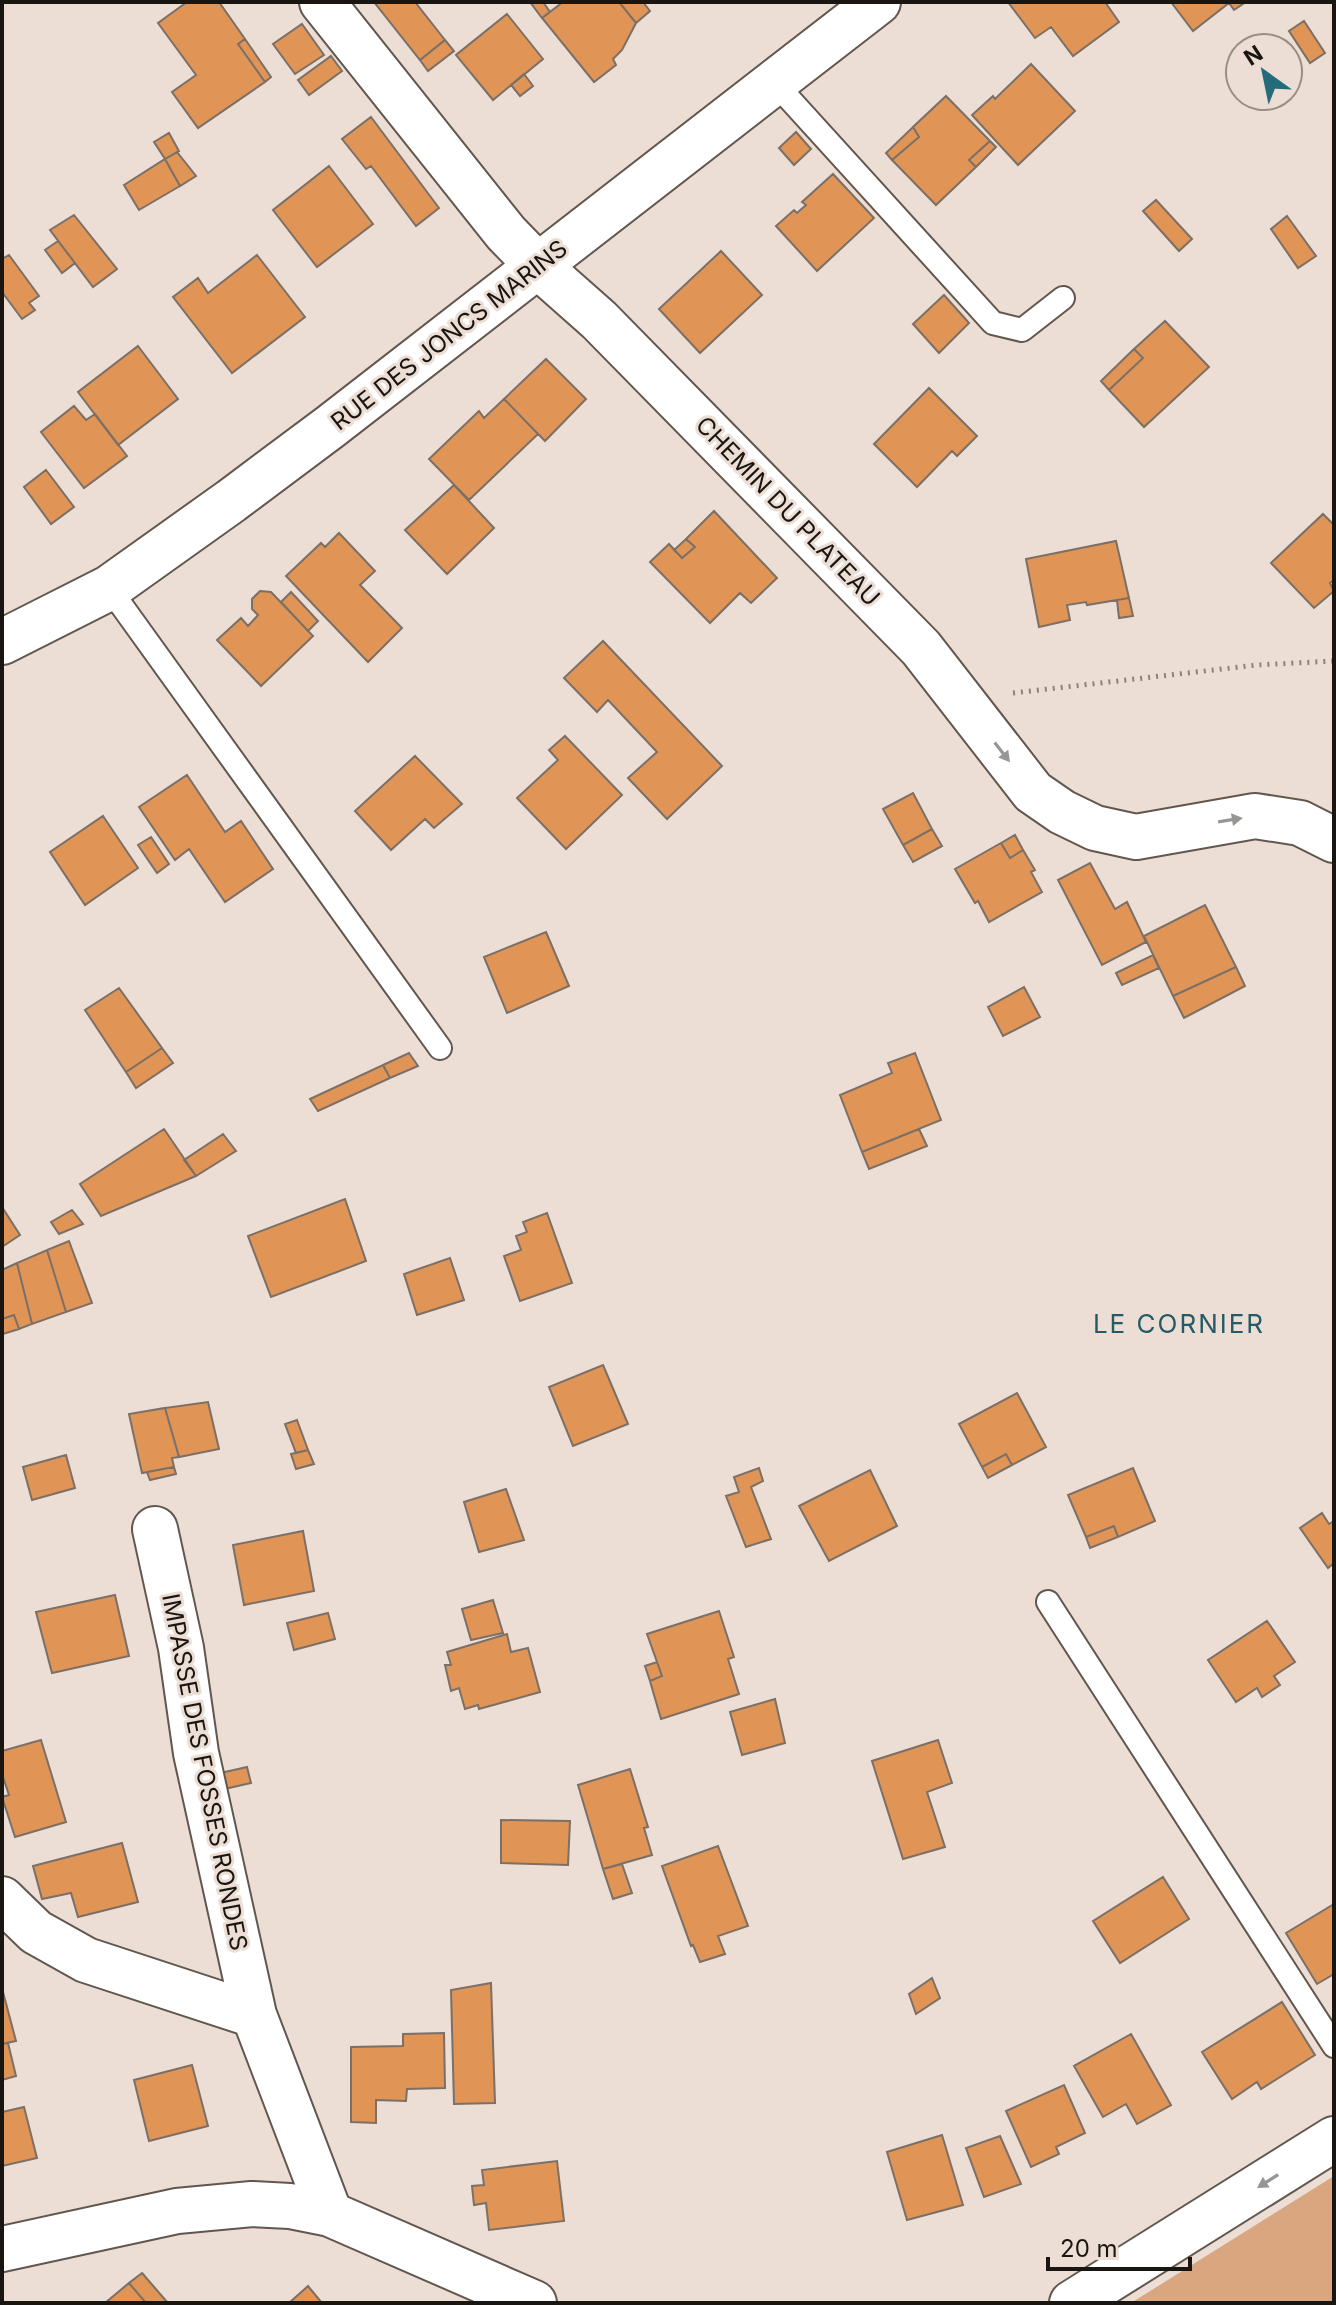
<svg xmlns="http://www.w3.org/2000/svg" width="1336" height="2305" font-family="Inter,sans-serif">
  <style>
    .green { fill: #d9a680 }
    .building { fill: #e09557; stroke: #7b6f66; stroke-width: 2 }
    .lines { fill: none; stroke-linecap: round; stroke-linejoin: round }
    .service-casing { stroke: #62574e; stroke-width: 26 }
    .minor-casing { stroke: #62574e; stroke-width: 48 }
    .path { stroke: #8c827b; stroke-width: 5; stroke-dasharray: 2 6; stroke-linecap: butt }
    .service { stroke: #fff; stroke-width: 22 }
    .minor { stroke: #fff; stroke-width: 44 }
    .oneway { fill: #989694 }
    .labels { text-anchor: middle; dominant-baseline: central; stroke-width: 6; stroke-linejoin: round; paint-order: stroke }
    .street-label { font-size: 24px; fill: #191511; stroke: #ecded4 }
    .neighbourhood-label { font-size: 26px; letter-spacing: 2px; fill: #245b66; stroke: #ecded4 }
  </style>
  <rect width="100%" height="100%" fill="#ecded4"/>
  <path class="green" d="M 1334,2176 L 1334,2303 L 1131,2303 Z"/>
  <path class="building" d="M 187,2 L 219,2 L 245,39 L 238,44 L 265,82 L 198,128 L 172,92 L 196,75 L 158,23 Z
    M 374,2 L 415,2 L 445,40 L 420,60 Z
    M 530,2 L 543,2 L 550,12 L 542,18 Z
    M 563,2 L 619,2 L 636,23 L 622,50 L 613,59 L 616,65 L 594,82 L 542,18 Z
    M 619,2 L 643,2 L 650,11 L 636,23 Z
    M 1008,2 L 1105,2 L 1119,22 L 1073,56 L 1051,27 L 1035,38 Z
    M 1171,2 L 1246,2 L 1234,10 L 1229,3 L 1193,31 Z
    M 507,14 L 543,59 L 493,100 L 456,55 Z
    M 1304,21 L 1325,53 L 1310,63 L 1289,31 Z
    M 302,24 L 324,55 L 295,74 L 273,44 Z
    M 245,39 L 271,77 L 265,82 L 238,44 Z
    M 445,40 L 454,51 L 428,71 L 420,60 Z
    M 331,56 L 342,71 L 309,95 L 298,80 Z
    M 1031,64 L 1075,111 L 1018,165 L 972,115 L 993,96 L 995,99 Z
    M 524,74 L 533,86 L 520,96 L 511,85 Z
    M 946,96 L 990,141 L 969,160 L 976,167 L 936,205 L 892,160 L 919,137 L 913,127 Z
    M 371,117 L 439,208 L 416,226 L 371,166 L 366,169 L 342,139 Z
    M 913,127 L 919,137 L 892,160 L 886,153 Z
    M 796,132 L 811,149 L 794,165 L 779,148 Z
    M 169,133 L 179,151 L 165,159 L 154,142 Z
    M 990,141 L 996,147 L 976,167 L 969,160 Z
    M 177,152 L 196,176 L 180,186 L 165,159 Z
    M 165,159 L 180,186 L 139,210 L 124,185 Z
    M 329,166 L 373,224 L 317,267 L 273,210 Z
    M 833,174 L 874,218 L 817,271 L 776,226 L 794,210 L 797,213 L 806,205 L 802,202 Z
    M 1156,200 L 1192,239 L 1179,251 L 1143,211 Z
    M 74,215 L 117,269 L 93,287 L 50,230 Z
    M 1287,216 L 1316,256 L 1298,268 L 1271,229 Z
    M 58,241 L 75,263 L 62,273 L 45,250 Z
    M 721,251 L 762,295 L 700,353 L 659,309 Z
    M 9,255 L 39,296 L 29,303 L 35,310 L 22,319 L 2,292 L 2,259 Z
    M 257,255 L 305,317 L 232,373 L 173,297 L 198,278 L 208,293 Z
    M 944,295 L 969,323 L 939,353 L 913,324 Z
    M 1165,321 L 1209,367 L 1144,427 L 1109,390 L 1143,358 L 1134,349 Z
    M 138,346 L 178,399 L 118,445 L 78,392 Z
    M 1134,349 L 1143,358 L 1109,390 L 1101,381 Z
    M 546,359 L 586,399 L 545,441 L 504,399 Z
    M 929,388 L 977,436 L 957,456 L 952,451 L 917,487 L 874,444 Z
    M 504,399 L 538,434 L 469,500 L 429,459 L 479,411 L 484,418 Z
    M 74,406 L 86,420 L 95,414 L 127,456 L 84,488 L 41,432 Z
    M 46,470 L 74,507 L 51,524 L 24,487 Z
    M 454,485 L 494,528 L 447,574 L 405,530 Z
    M 714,511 L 777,578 L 751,603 L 740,593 L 710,623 L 650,562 L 669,544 L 682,558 L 695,547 L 686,539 Z
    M 1323,514 L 1334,525 L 1334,580 L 1330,583 L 1334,591 L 1314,608 L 1271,563 Z
    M 339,533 L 375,571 L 360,585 L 402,628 L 368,662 L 286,576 L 321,543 L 325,547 Z
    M 686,539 L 695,547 L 682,558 L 674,550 Z
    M 1116,541 L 1129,598 L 1087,605 L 1086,602 L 1067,605 L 1070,620 L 1039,627 L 1026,559 Z
    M 260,591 L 271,592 L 313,636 L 261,686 L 217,640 L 241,618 L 248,626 L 258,615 L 252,609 L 252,599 Z
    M 291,592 L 318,621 L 308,631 L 281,602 Z
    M 1129,598 L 1133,616 L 1119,618 L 1117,600 Z
    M 603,641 L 722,766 L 667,819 L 628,778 L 657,752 L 608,700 L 597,712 L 564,678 Z
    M 565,736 L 622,795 L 566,849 L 517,798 L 558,760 L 549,750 Z
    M 415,756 L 462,804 L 434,828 L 425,819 L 391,850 L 355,811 Z
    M 187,775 L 225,832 L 241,821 L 273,869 L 225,902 L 189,849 L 175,860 L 139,807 Z
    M 913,793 L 932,829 L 903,845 L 883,809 Z
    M 103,816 L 138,868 L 85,905 L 50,852 Z
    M 932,829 L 942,846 L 913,862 L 903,845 Z
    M 1015,835 L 1023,850 L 1010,858 L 1001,843 Z
    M 151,837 L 169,864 L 157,873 L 138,845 Z
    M 1001,843 L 1010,858 L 1023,850 L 1035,870 L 1031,872 L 1042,892 L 989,922 L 978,901 L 975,903 L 955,869 Z
    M 1090,863 L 1115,909 L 1127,902 L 1146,942 L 1102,965 L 1058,880 Z
    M 1205,905 L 1236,967 L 1173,996 L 1144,936 Z
    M 546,932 L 569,986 L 507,1013 L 484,957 Z
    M 1153,955 L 1159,968 L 1122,985 L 1116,973 Z
    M 1236,967 L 1245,986 L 1184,1018 L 1173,996 Z
    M 1024,987 L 1040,1017 L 1003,1036 L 988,1007 Z
    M 119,988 L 162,1048 L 126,1072 L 85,1010 Z
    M 162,1048 L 173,1063 L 136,1088 L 126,1072 Z
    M 409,1053 L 418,1066 L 390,1078 L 383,1065 Z
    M 915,1053 L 941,1120 L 862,1152 L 840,1095 L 892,1073 L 888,1063 Z
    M 383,1065 L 390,1078 L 318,1111 L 310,1099 Z
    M 164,1129 L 196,1176 L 101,1216 L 80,1184 Z
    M 919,1129 L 927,1146 L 869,1169 L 862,1152 Z
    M 223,1134 L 236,1151 L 196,1176 L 184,1160 Z
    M 345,1199 L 366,1261 L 271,1297 L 248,1236 Z
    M 2,1207 L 20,1235 L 2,1247 Z
    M 72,1210 L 83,1224 L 59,1234 L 51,1222 Z
    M 547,1213 L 572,1283 L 520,1301 L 504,1256 L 521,1250 L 516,1236 L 527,1232 L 523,1222 Z
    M 69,1241 L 92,1303 L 66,1312 L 47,1250 Z
    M 47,1250 L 66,1312 L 32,1324 L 17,1263 Z
    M 450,1258 L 464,1300 L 417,1315 L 404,1274 Z
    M 17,1263 L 32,1324 L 19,1329 L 14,1315 L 2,1319 L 2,1270 Z
    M 14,1315 L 19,1329 L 3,1334 L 2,1319 Z
    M 603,1365 L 628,1424 L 573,1446 L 549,1387 Z
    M 1017,1393 L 1046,1447 L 1012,1465 L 1006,1454 L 982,1467 L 959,1424 Z
    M 208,1402 L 219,1449 L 179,1457 L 165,1408 Z
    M 165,1408 L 179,1457 L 172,1458 L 174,1467 L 142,1473 L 129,1414 Z
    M 297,1420 L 308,1450 L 296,1453 L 285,1424 Z
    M 308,1450 L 314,1464 L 296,1469 L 291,1454 Z
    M 1006,1454 L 1012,1465 L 988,1478 L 982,1467 Z
    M 66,1455 L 75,1488 L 32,1500 L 23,1467 Z
    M 174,1467 L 176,1474 L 150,1480 L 147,1472 Z
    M 759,1468 L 763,1481 L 751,1487 L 771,1539 L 746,1547 L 726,1496 L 739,1492 L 734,1477 Z
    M 1133,1468 L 1155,1521 L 1118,1537 L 1114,1526 L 1086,1537 L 1068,1495 Z
    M 870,1470 L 897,1526 L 829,1561 L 799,1506 Z
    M 506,1489 L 524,1540 L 479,1552 L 464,1502 Z
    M 1322,1513 L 1329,1524 L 1334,1521 L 1334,1563 L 1328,1568 L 1300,1528 Z
    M 1114,1526 L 1118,1537 L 1090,1548 L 1086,1537 Z
    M 303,1531 L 314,1591 L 244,1605 L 233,1545 Z
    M 115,1595 L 129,1656 L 52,1673 L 36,1612 Z
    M 493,1600 L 503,1633 L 471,1640 L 462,1609 Z
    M 719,1611 L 734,1657 L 728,1659 L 739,1694 L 661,1719 L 650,1681 L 662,1676 L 647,1634 Z
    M 328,1613 L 335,1639 L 294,1650 L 287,1623 Z
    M 1267,1621 L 1295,1662 L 1274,1676 L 1280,1685 L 1262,1697 L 1257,1688 L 1236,1702 L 1208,1660 Z
    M 507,1634 L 511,1652 L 528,1648 L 540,1692 L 479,1709 L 478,1705 L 465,1709 L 459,1688 L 451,1691 L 445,1665 L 451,1665 L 447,1652 Z
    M 657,1662 L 662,1676 L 650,1681 L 645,1666 Z
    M 775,1699 L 785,1743 L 742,1755 L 730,1712 Z
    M 41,1740 L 66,1822 L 15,1837 L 2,1797 L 9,1795 L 2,1774 L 2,1751 Z
    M 938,1740 L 952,1783 L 927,1792 L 945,1847 L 903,1859 L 872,1761 Z
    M 247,1767 L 251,1783 L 220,1790 L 216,1774 Z
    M 630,1769 L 648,1827 L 644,1828 L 652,1855 L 603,1869 L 578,1785 Z
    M 501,1820 L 570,1821 L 568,1865 L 501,1863 Z
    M 122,1843 L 138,1902 L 78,1917 L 71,1893 L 42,1899 L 33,1866 Z
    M 718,1846 L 748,1926 L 718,1936 L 725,1954 L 700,1962 L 693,1945 L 691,1946 L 662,1866 Z
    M 622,1864 L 632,1893 L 613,1899 L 603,1869 Z
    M 1163,1877 L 1189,1919 L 1120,1963 L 1093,1921 Z
    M 1334,1904 L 1334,1974 L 1317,1984 L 1286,1933 Z
    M 932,1978 L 940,1998 L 916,2014 L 909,1994 Z
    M 491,1983 L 495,2103 L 454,2104 L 451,1990 Z
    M 3,1992 L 16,2041 L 2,2044 L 2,1992 Z
    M 1282,2002 L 1315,2055 L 1261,2089 L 1257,2082 L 1232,2099 L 1202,2052 Z
    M 444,2033 L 445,2088 L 407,2089 L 406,2101 L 376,2100 L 376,2123 L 351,2122 L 351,2047 L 403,2046 L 403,2034 Z
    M 1131,2034 L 1171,2105 L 1137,2124 L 1126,2104 L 1103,2117 L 1074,2066 Z
    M 8,2043 L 16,2076 L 2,2080 L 2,2044 Z
    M 192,2065 L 208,2126 L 149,2141 L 134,2080 Z
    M 1064,2085 L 1085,2133 L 1056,2147 L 1059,2154 L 1031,2167 L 1006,2111 Z
    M 24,2107 L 37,2158 L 2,2166 L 2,2112 Z
    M 942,2135 L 963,2205 L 907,2220 L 887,2152 Z
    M 1000,2136 L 1021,2184 L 984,2197 L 966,2148 Z
    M 557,2161 L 564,2221 L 489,2230 L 486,2203 L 474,2205 L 472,2186 L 484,2185 L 482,2170 Z
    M 142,2273 L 168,2303 L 146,2303 L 129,2283 Z
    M 129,2283 L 146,2303 L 105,2303 Z
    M 308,2286 L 322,2303 L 289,2303 Z"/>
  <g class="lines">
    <defs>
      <path id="service" d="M 774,82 L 993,323 L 1022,330 L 1063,298
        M 109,588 L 440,1048
        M 1048,1602 L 1334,2046"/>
      <path id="minor" d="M 322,2 L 506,233 L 538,266 L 599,320 L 921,648 L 1033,792 L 1062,812 L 1095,828 L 1136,837 L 1255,816 L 1300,823 L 1334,840
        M 2,642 L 109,588 L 231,501 L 330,427 L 878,2
        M 155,1529 L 181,1648 L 196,1753 L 254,2015
        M 2,1899 L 36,1932 L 86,1960 L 254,2015 L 330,2214
        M 2,2249 L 177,2211 L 252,2204 L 290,2206 L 330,2214 L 534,2303
        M 1072,2303 L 1334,2139"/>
    </defs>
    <use href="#service" class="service-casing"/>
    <use href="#minor" class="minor-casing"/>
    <path class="path" d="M 1013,693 L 1257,665 L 1334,661"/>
    <use href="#service" class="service"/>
    <use href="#minor" class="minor"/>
  </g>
  <defs><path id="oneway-solid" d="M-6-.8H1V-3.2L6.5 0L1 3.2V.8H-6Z" transform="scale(2)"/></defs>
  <g class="oneway">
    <use href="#oneway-solid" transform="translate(1002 752) rotate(52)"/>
    <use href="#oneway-solid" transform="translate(1230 820) rotate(-9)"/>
    <use href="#oneway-solid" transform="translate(1268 2181) rotate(148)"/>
  </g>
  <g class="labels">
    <g class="street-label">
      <text transform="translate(449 335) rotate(-38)">RUE DES JONCS MARINS</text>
      <text transform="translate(788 511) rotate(46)">CHEMIN DU PLATEAU</text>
      <text transform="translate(205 1772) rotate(79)">IMPASSE DES FOSSES RONDES</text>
    </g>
    <g class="neighbourhood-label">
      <text x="1179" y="1323">LE CORNIER</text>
    </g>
  </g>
  <rect width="1336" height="2305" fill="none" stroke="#191511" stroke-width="8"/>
  <g transform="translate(1264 72) rotate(327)"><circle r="38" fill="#ecded4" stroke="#988e86" stroke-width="2"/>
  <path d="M0-6L14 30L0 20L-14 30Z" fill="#256c7a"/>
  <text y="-12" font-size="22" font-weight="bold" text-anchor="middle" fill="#191511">N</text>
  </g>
  <path d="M1048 2257v12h142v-12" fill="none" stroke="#191511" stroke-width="4"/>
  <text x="1060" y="2257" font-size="24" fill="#191511" stroke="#ecded4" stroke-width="6" paint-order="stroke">20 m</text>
</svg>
